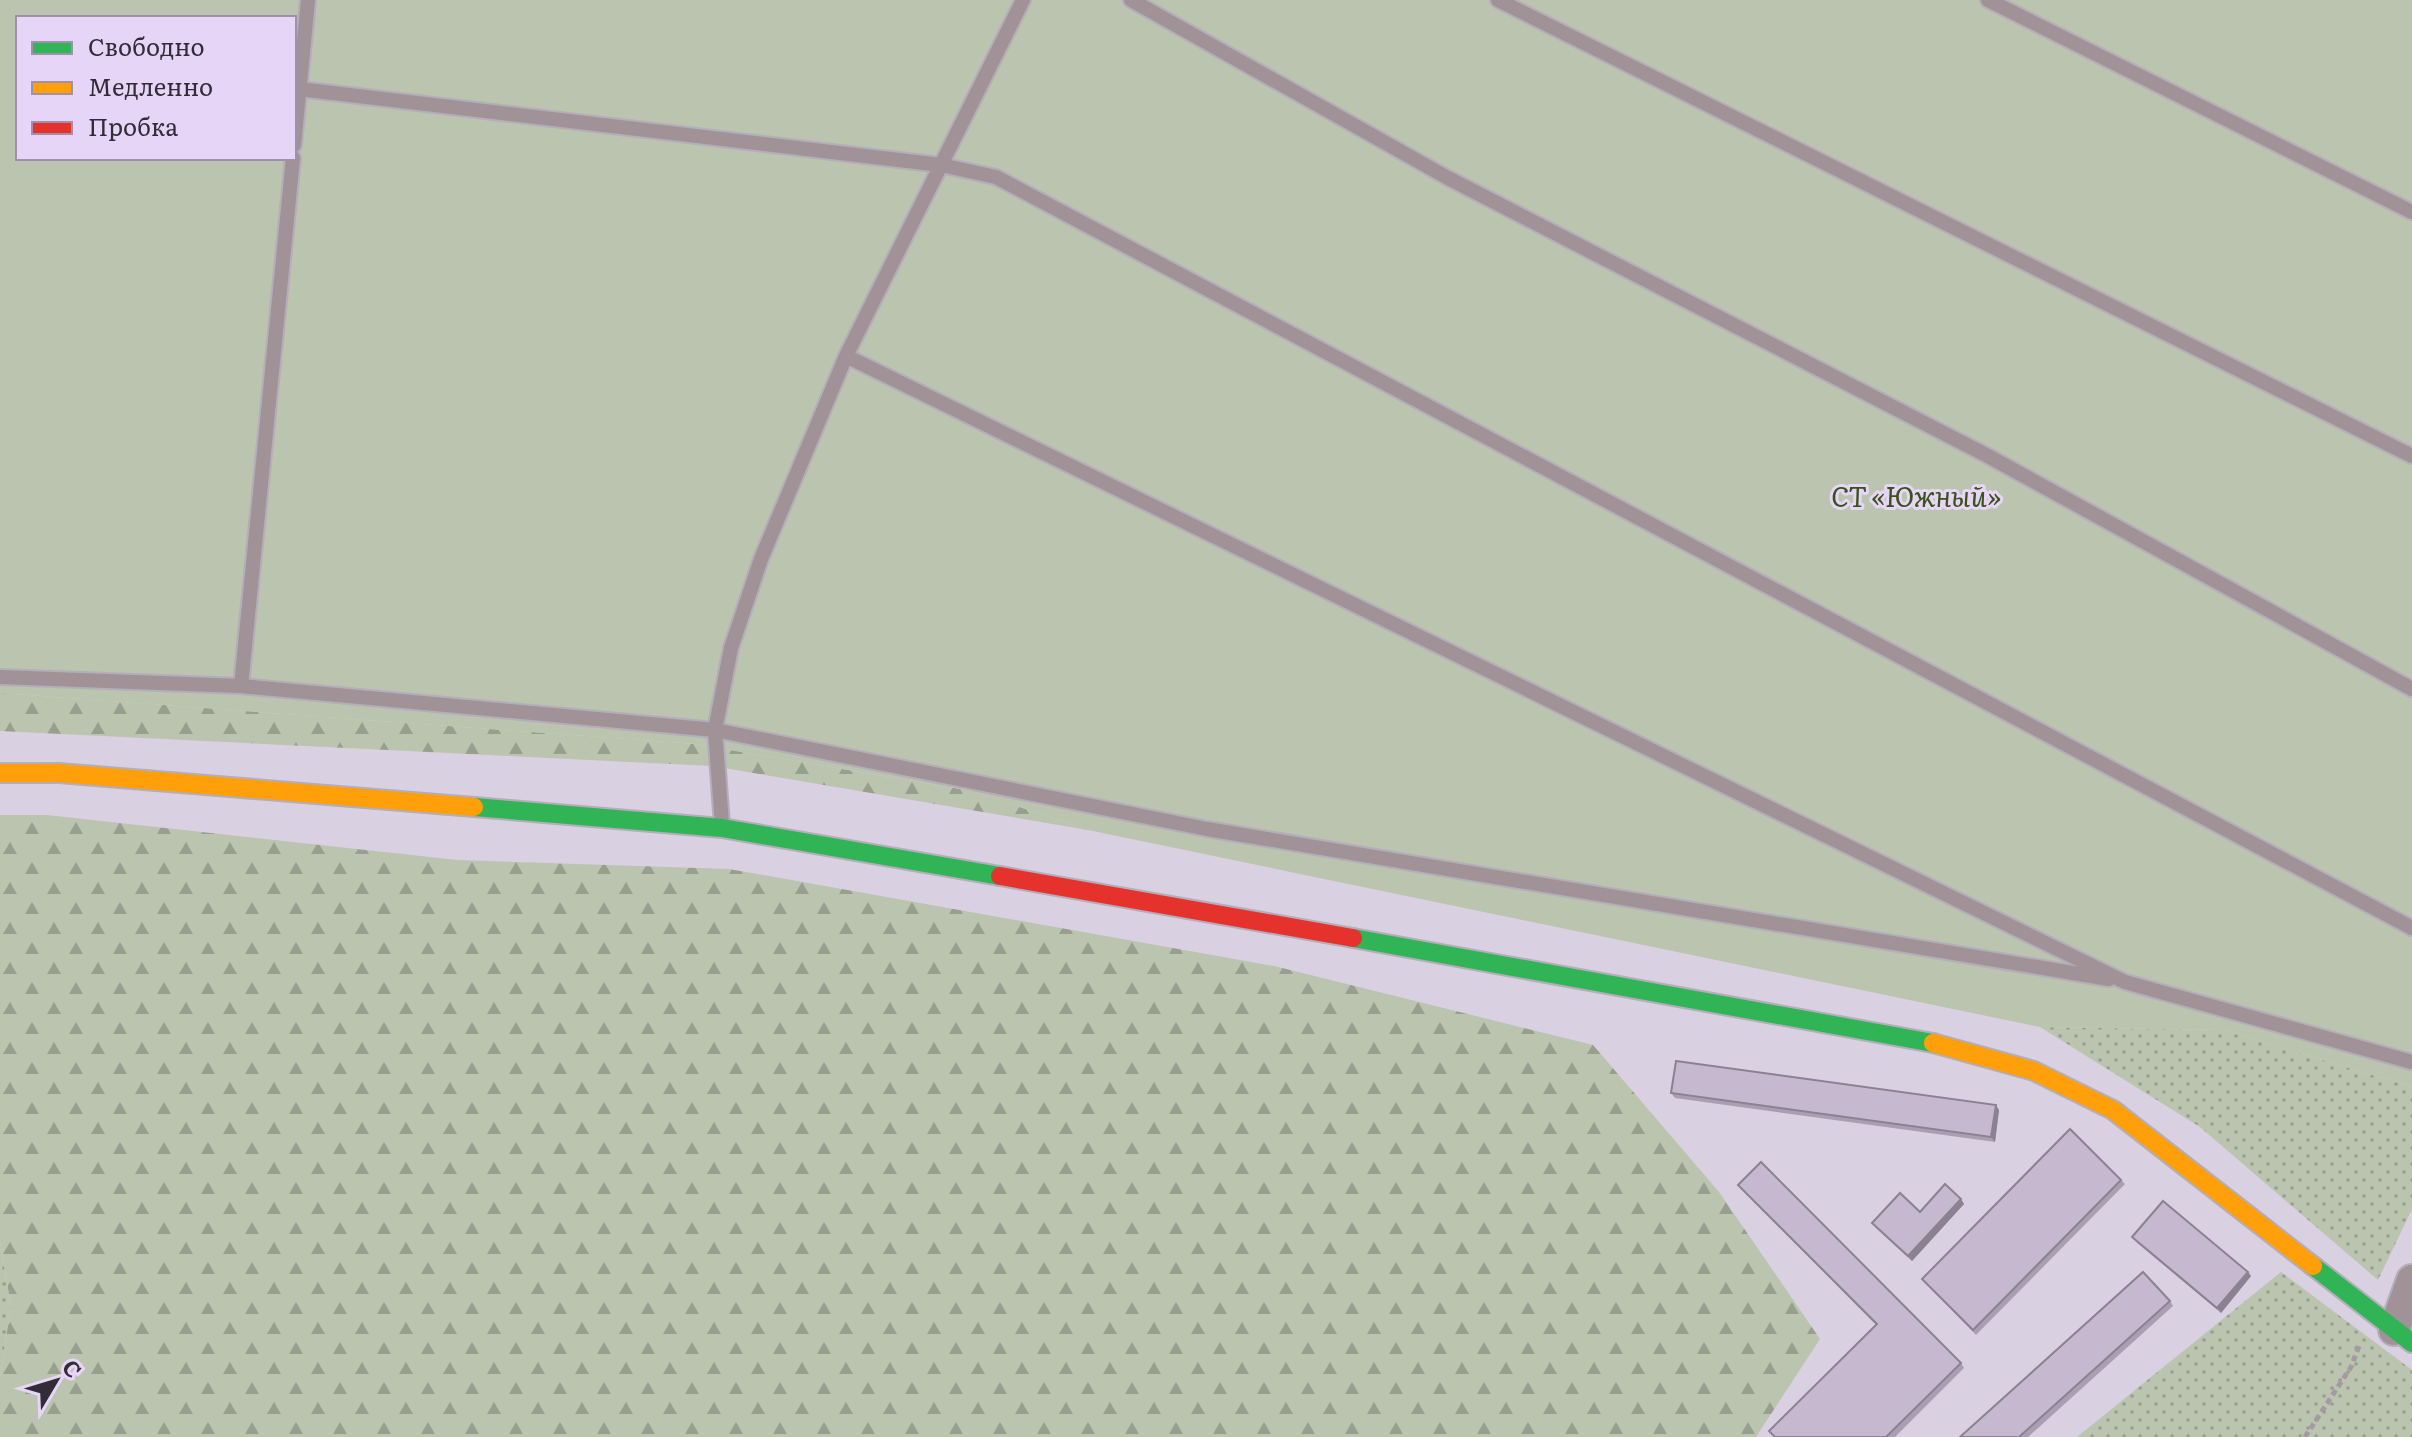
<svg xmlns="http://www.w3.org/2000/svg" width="2412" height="1437" font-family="Literata,serif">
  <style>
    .grass { fill: url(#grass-dots) }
    .forest { fill: url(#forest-firs) }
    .garden { fill: #bac4ae; fill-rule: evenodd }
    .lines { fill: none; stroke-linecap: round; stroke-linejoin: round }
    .lane-casing { stroke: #b4adba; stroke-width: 18 }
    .street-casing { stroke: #b4adba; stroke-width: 34 }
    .fast-casing { stroke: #b4adba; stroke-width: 22 }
    .slow-casing { stroke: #b4adba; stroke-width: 22 }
    .jam-casing { stroke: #b4adba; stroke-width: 22 }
    .path { stroke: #a59aa3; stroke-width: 5; stroke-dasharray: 6 4; stroke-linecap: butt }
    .lane { stroke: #a09296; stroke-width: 14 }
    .street { stroke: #a09296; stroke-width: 30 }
    .fast { stroke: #30b455; stroke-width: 18 }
    .slow { stroke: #ff9f0a; stroke-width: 18 }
    .jam { stroke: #e5322d; stroke-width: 18 }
    .wall { fill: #aa9fb2 }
    .shaded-wall { fill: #8b8291 }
    .building { fill: #c6b9cf; stroke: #8b8291; stroke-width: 2 }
    .labels { text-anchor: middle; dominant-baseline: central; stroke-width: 6; stroke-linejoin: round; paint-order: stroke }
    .park-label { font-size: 28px; font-style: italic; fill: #395217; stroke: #e7d5f7 }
  </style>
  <defs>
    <pattern id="grass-dots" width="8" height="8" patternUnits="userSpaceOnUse" patternTransform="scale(2)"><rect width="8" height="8" fill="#bac4ae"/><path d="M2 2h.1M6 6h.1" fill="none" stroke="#989f8f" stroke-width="1.8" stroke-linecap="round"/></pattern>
    <pattern id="forest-firs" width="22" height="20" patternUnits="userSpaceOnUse" patternTransform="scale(2)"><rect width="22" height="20" fill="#bac4ae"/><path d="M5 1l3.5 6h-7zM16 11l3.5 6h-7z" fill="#989f8f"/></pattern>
  </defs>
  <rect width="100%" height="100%" fill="#d9d0e1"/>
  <path class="grass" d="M 2040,1027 L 2223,1030 L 2412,1087 L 2412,1209 L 2378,1280 L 2200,1127 Z
    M 0,1241 L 11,1306 L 0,1377 Z
    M 2281,1272 L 2412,1370 L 2412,1437 L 2077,1437 Z"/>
  <path class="forest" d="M 0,693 L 695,744 L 972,791 L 1088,830 L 712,766 L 0,731 Z
    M 0,815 L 47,815 L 457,860 L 729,869 L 1274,966 L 1593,1045 L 1719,1192 L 1820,1339 L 1756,1437 L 0,1437 L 0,1377 L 11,1306 L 0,1241 Z"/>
  <path class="garden" d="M 0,0 L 2412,0 L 2412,1087 L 2223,1030 L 2040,1027 L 1088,830 L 972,791 L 695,744 L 0,693 ZM 18,18 L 294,18 L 294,158 L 18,158 Z"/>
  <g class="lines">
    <defs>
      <path id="lane" d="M 1131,0 L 1448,178 L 1988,456 L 2412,689
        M 1498,0 L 2412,456
        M 1988,0 L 2412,212
        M 299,89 L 941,165 L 996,177 L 2412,928
        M 294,145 L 308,0
        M 846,356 L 2125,982 L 2412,1062
        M 0,677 L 241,686 L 715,730 L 731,648 L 761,559 L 846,356 L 1023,0
        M 241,686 L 293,158
        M 722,825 L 715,730 L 1207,829 L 2109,979"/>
      <path id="street" d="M 2394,1330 L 2412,1280"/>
      <path id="fast" d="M 474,807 L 722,828 L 1000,876
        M 1353,938 L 1933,1043
        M 2313,1266 L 2412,1343"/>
      <path id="slow" d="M 0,773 L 59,773 L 474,807
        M 1933,1043 L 2034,1071 L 2113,1110 L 2313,1266"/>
      <path id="jam" d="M 1000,876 L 1353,938"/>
    </defs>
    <use href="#lane" class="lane-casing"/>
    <use href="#street" class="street-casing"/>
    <use href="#fast" class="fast-casing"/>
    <use href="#slow" class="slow-casing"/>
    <use href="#jam" class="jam-casing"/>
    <path class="path" d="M 2305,1437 L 2351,1367 L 2359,1346"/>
    <use href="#lane" class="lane"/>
    <use href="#street" class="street"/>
    <use href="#fast" class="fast"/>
    <use href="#slow" class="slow"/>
    <use href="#jam" class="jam"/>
  </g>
  <path class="wall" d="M 1671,1093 L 1999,1110 L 1995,1142 L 1675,1098 Z
    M 2121,1180 L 2125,1184 L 1976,1335 L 1922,1279 Z
    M 1738,1185 L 1961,1363 L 1964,1368 L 1895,1437 L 1774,1437 L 1769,1431 L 1876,1325 Z
    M 1961,1199 L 1964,1204 L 1912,1261 L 1876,1228 L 1872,1223 L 1920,1212 Z
    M 2132,1237 L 2251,1276 L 2221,1313 L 2136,1242 Z
    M 2170,1301 L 2173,1306 L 2028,1437 L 1960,1437 Z"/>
  <path class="shaded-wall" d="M 1996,1105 L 1999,1110 L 1995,1142 L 1991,1137 Z
    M 1961,1199 L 1964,1204 L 1912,1261 L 1908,1256 Z
    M 2248,1272 L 2251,1276 L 2221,1313 L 2217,1308 Z"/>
  <path class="building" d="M 1676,1061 L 1996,1105 L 1991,1137 L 1671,1093 Z
    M 2070,1129 L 2121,1180 L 1973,1330 L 1922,1279 Z
    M 1761,1162 L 1961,1363 L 1886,1437 L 1775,1437 L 1769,1431 L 1877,1324 L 1738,1185 Z
    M 1945,1184 L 1961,1199 L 1908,1256 L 1872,1223 L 1900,1193 L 1920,1212 Z
    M 2163,1201 L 2248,1272 L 2217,1308 L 2132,1237 Z
    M 2143,1272 L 2170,1301 L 2019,1437 L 1960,1437 Z"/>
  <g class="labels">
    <g class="park-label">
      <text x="1916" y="495">СТ «Южный»</text>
    </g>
  </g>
  <rect x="16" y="16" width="280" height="144" fill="#e7d5f7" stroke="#9f91ab" stroke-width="2"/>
  <rect x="32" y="42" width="40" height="12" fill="#30b455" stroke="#9f91ab" stroke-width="2"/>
  <text x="88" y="56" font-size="24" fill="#322b38">Свободно</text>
  <rect x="32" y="82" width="40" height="12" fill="#ff9f0a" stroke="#9f91ab" stroke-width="2"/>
  <text x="88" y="96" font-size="24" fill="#322b38">Медленно</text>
  <rect x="32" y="122" width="40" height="12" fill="#e5322d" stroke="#9f91ab" stroke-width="2"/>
  <text x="88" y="136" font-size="24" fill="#322b38">Пробка</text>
  <g transform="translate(56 1381) rotate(52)" stroke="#e7d5f7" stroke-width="6" paint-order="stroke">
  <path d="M0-6L14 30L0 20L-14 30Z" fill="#322b38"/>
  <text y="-12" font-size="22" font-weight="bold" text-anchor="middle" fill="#322b38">С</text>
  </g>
</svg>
